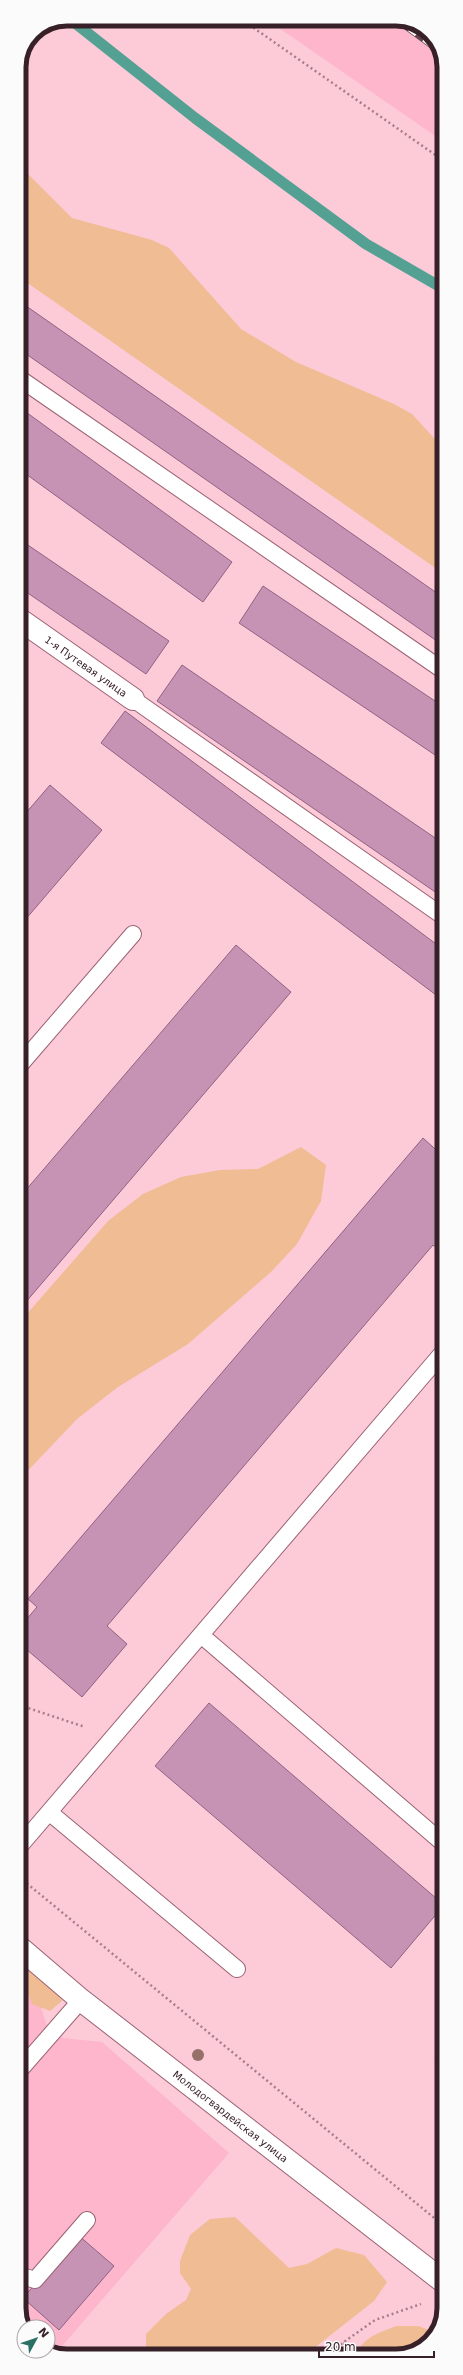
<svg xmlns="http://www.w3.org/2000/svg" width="463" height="2375" font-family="'DejaVu Sans',sans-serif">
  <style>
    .built { fill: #fdb6cb }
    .green { fill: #f0bc94 }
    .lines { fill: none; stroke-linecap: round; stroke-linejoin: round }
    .stream { stroke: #54a194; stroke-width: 11 }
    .building { fill: #c693b5; stroke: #916182 }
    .lane-casing { stroke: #9a6273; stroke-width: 18 }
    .street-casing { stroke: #9a6273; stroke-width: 24 }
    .secondary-casing { stroke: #9a6273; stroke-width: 24 }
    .path { stroke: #a57e89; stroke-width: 2.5; stroke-dasharray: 2 3; stroke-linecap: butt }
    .lane { stroke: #fff; stroke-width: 16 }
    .street { stroke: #fff; stroke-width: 22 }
    .secondary { stroke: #fff; stroke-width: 22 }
    .rail-casing { stroke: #60434c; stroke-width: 4.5 }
    .rail { stroke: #fbfbfb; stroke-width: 3; stroke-dasharray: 9; stroke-linecap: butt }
    .tree { fill: #977069 }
    .labels { text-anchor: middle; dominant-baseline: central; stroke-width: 3; stroke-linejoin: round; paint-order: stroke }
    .street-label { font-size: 10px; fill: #372027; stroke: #fbfbfb }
    .rim { fill: none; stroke: #372027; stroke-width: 5 }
  </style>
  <rect width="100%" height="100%" fill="#fdcad8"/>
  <path class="built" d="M 266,19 L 402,19 L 430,33 L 444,61 L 444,142 Z
    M 19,1971 L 33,1983 L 46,2023 L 62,2038 L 102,2042 L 229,2153 L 56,2353 L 48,2349 L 48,2327 L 26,2327 L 19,2314 Z"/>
  <path class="green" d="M 19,165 L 72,218 L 152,240 L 169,248 L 241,329 L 296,362 L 394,404 L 412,414 L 444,449 L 444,574 L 19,277 Z
    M 301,1147 L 326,1165 L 321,1201 L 297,1244 L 271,1272 L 188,1344 L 118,1387 L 77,1419 L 19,1480 L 19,1323 L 108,1221 L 143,1194 L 181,1177 L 220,1170 L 258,1169 Z
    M 19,1956 L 56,1986 L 62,2001 L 50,2011 L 32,2004 L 25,1986 L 19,1981 Z
    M 235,2217 L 289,2268 L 307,2264 L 336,2248 L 364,2255 L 387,2282 L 374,2301 L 304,2356 L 146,2356 L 146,2334 L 166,2314 L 186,2300 L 191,2289 L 180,2273 L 180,2261 L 190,2235 L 210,2219 Z
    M 396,2326 L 418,2326 L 435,2332 L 432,2339 L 402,2356 L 356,2356 C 362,2337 379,2333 396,2326 Z"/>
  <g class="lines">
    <path class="stream" d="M 70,19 L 195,118 L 366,244 L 444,289"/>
  </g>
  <path class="building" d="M 19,301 L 444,598 L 444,646 L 19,349 Z
    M 19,407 L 232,562 L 203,602 L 19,469 Z
    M 19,539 L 169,641 L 146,674 L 19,587 Z
    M 263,586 L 444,707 L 444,761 L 239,623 Z
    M 182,665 L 444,844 L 444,898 L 157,701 Z
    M 125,711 L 444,950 L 444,1001 L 101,743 Z
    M 50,785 L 102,830 L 19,927 L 19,821 Z
    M 236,945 L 291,992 L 19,1310 L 19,1198 Z
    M 423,1138 L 444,1157 L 444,1254 L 433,1245 L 107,1626 L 127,1644 L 82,1697 L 19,1643 L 19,1628 L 37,1607 L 28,1599 Z
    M 209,1703 L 444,1905 L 391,1968 L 155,1766 Z
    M 78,2235 L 114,2266 L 59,2330 L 23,2298 Z
    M 86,2348 L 96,2356 L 79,2356 Z"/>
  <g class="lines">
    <defs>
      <path id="lane" d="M 19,378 L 444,671
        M 133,699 L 444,917
        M 19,1066 L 133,934
        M 201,1635 L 444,1844
        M 49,1812 L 237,1969
        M 19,1847 L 444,1351
        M 19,2071 L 81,2000
        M 19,2275 L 35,2280 L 87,2220"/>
      <g id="street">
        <path id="s1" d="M 19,619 L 133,699"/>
      </g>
      <g id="secondary">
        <path id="s2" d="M 19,1947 L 81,2000 L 444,2282"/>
      </g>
    </defs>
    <use href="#lane" class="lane-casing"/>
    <use href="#street" class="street-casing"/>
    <use href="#secondary" class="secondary-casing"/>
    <path class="path" d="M 241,19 L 444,161
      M 19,1705 L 85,1727
      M 19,1877 L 444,2226
      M 444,2052 L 436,2060 L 444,2067
      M 343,2343 L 376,2356
      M 324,2356 L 375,2320 L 421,2304"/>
    <use href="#lane" class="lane"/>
    <use href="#street" class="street"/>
    <use href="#secondary" class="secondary"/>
    <defs>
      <path id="rail" d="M 394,19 L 439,52"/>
    </defs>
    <use href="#rail" class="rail-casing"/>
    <use href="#rail" class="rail"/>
  </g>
  <circle class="tree" cx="198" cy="2055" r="6"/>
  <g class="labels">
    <g class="street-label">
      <text stroke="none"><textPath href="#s1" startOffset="82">1-я Путевая улица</textPath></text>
      <text stroke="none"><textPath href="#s2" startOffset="271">Молодогвардейская улица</textPath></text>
    </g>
  </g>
  <path d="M0 0H463V2375H0ZM67 26H396A41 41 0 0 1 437 67V2308A41 41 0 0 1 396 2349H67A41 41 0 0 1 26 2308V67A41 41 0 0 1 67 26Z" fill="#fbfbfb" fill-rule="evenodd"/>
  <path class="rim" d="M67 26H396A41 41 0 0 1 437 67V2308A41 41 0 0 1 396 2349H67A41 41 0 0 1 26 2308V67A41 41 0 0 1 67 26Z"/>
  <g transform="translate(36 2339) rotate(50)"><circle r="19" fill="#fbfbfb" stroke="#ada3a6"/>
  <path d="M0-3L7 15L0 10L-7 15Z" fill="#2b7064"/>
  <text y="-6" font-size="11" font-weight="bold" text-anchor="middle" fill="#372027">N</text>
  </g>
  <path d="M319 2351v6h115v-6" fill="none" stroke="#372027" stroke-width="2"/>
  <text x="325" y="2351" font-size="12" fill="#372027" stroke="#fbfbfb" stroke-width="3" paint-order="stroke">20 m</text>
</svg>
